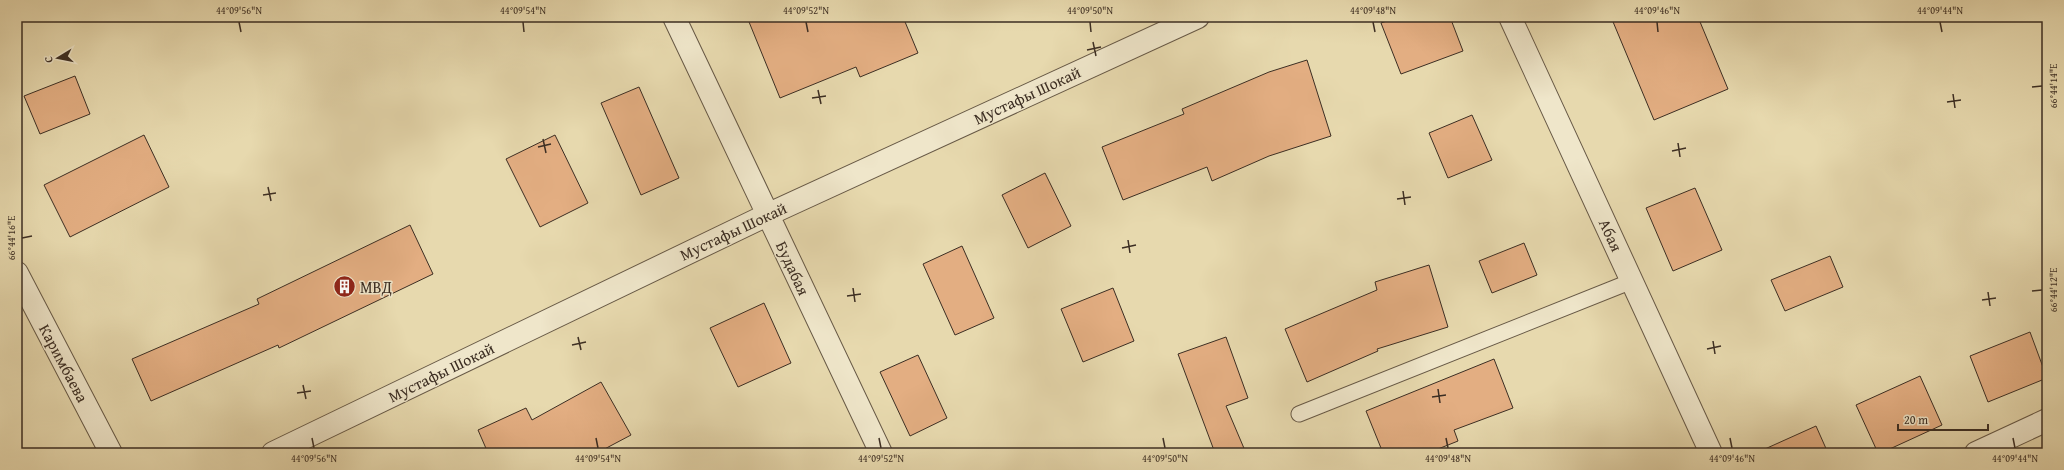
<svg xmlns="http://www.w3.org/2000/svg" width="2064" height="470" font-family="'Gentium Book Plus',serif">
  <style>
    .building { fill: #e3ae82; stroke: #3c2e23 }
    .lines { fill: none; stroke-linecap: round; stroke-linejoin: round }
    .lane-casing { stroke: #675946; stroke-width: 17 }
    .street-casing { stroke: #675946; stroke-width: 24 }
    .lane { stroke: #efe6ca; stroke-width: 15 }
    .street { stroke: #efe6ca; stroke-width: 22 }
    .ticks { fill: none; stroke: #3c2e23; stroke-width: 1.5 }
    .labels { text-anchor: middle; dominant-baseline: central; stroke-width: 3; stroke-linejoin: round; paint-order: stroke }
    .street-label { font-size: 16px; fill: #3c2e23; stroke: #efe6ca }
    .poi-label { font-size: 16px; fill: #3c2e23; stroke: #efe6ca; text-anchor: start }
    .neatline { fill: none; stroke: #3c2e23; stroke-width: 1.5 }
    .ticks-label { font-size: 10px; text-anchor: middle; fill: #3c2e23 }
  </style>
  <rect width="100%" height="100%" fill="#e7d9ae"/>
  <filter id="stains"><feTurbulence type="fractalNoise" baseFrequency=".005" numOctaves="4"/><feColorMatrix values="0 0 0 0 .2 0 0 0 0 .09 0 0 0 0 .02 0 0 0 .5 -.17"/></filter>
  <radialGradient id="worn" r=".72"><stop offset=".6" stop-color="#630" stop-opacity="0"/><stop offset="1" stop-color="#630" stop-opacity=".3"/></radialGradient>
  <path class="building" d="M 747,17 L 903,17 L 918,53 L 860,77 L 856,67 L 780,98 Z
    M 1398,17 L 1450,17 L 1463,51 L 1401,74 L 1381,23 Z
    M 1611,17 L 1698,17 L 1728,89 L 1654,120 Z
    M 1307,60 L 1331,136 L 1269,156 L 1212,181 L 1207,167 L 1123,200 L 1102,147 L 1184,114 L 1182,109 L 1269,72 Z
    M 75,76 L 90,114 L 40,134 L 24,96 Z
    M 639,87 L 679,178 L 641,195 L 601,103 Z
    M 1472,115 L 1492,160 L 1448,178 L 1429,133 Z
    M 144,135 L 169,187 L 70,237 L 44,185 Z
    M 555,135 L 588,203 L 540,227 L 506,159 Z
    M 1045,173 L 1071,226 L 1028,248 L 1002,195 Z
    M 1695,188 L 1722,250 L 1673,271 L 1646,208 Z
    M 410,225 L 433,274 L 279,348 L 278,345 L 151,401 L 132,359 L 259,304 L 257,299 Z
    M 1524,243 L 1537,275 L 1492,293 L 1479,261 Z
    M 962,246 L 994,318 L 955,335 L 923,264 Z
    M 1830,256 L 1843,287 L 1785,311 L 1771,280 Z
    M 1429,265 L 1448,327 L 1377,349 L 1378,351 L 1307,382 L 1285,329 L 1377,290 L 1375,282 Z
    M 1113,288 L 1134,341 L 1083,362 L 1061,309 Z
    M 764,303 L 791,363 L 738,387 L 710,328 Z
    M 2030,332 L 2047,378 L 1988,402 L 1970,356 Z
    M 1226,337 L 1248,398 L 1226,406 L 1246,453 L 1215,453 L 1178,354 Z
    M 918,355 L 947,418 L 910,436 L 880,372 Z
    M 1494,359 L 1513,408 L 1454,430 L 1458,441 L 1428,453 L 1383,453 L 1366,411 Z
    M 1920,376 L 1942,425 L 1881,453 L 1878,453 L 1856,405 Z
    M 601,382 L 631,435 L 597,453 L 488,453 L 478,430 L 526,408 L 532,420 Z
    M 1816,426 L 1828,453 L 1756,453 Z"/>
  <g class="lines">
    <defs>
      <path id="lane" d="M 1299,414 L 1632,281"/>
      <path id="street" d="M 674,17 L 881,453
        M 1510,17 L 1711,453
        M 17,273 L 111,453
        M 273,453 L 767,215 L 1198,17
        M 1976,453 L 2047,420"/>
    </defs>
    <use href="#lane" class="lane-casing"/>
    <use href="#street" class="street-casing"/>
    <use href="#lane" class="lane"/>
    <use href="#street" class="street"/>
  </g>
  <path class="ticks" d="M 239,22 L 241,32M 523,22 L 524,32M 806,22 L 808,32M 1090,22 L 1091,32M 1373,22 L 1375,32M 1657,22 L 1658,32M 1940,22 L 1942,32M 1093,42 L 1096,56M 1087,50 L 1101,47M 2032,87 L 2042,86M 818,90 L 821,104M 1953,94 L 1955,108M 812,98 L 826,96M 1947,102 L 1961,100M 543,139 L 546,153M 1678,143 L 1680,157M 538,147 L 551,144M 1672,151 L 1686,148M 268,187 L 271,201M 1403,191 L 1405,205M 263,195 L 276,193M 1397,199 L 1411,197M 22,238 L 32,236M 1128,240 L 1130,253M 1122,248 L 1136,245M 853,288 L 855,302M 2032,291 L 2042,290M 1988,292 L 1990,306M 847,296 L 861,294M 1982,300 L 1996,298M 578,337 L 581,350M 1713,341 L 1715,354M 572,345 L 586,342M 1707,349 L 1721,346M 303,385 L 306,399M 1438,389 L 1440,403M 297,393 L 311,391M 1432,397 L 1446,395M 312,438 L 314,448M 596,438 L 598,448M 879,438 L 881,448M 1163,438 L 1165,448M 1446,438 L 1448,448M 1730,438 L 1732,448M 2013,438 L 2015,448"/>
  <defs>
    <symbol id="building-disc" viewBox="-11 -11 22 22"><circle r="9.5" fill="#8f2418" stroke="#efe6ca"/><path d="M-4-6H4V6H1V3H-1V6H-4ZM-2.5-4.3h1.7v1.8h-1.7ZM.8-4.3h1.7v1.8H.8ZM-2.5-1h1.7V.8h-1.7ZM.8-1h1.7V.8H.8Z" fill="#fff"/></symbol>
  </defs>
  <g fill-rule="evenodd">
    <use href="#building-disc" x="332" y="274" width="25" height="25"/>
  </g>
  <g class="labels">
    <g class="street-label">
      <text transform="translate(1027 95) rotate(-25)">Мустафы Шокай</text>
      <text transform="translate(733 231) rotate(-25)">Мустафы Шокай</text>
      <text transform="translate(1611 235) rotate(65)">Абая</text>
      <text transform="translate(793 268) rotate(65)">Будабая</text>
      <text transform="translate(64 363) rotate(62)">Каримбаева</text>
      <text transform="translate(441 372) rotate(-26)">Мустафы Шокай</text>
    </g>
    <g class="poi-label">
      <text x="360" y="287">МВД</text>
    </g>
  </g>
  <rect width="2064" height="470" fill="none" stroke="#e7d9ae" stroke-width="44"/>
  <g transform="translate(58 58) rotate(260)" stroke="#efe6ca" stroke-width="3" paint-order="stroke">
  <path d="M0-3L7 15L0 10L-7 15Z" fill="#3c2e23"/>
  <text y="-6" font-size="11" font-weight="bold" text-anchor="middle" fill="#3c2e23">С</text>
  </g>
  <path d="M1898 424v6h90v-6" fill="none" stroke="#3c2e23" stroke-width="2"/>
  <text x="1904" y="424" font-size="12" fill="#3c2e23" stroke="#efe6ca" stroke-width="3" paint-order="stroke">20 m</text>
  <rect x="22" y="22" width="2020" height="426" class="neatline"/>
  <g class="ticks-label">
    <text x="239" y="14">44°09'56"N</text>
    <text x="523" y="14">44°09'54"N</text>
    <text x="806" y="14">44°09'52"N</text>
    <text x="1090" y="14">44°09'50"N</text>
    <text x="1373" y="14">44°09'48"N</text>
    <text x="1657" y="14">44°09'46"N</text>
    <text x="1940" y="14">44°09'44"N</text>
    <text transform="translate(2053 86) rotate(-90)" y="4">66°44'14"E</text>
    <text transform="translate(11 238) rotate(-90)" y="4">66°44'16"E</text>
    <text transform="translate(2053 290) rotate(-90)" y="4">66°44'12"E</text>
    <text x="314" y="462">44°09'56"N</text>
    <text x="598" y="462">44°09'54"N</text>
    <text x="881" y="462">44°09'52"N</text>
    <text x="1165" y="462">44°09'50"N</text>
    <text x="1448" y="462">44°09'48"N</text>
    <text x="1732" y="462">44°09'46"N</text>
    <text x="2015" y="462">44°09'44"N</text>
  </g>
  <rect width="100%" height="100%" filter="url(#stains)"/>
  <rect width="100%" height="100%" fill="url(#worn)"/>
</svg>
